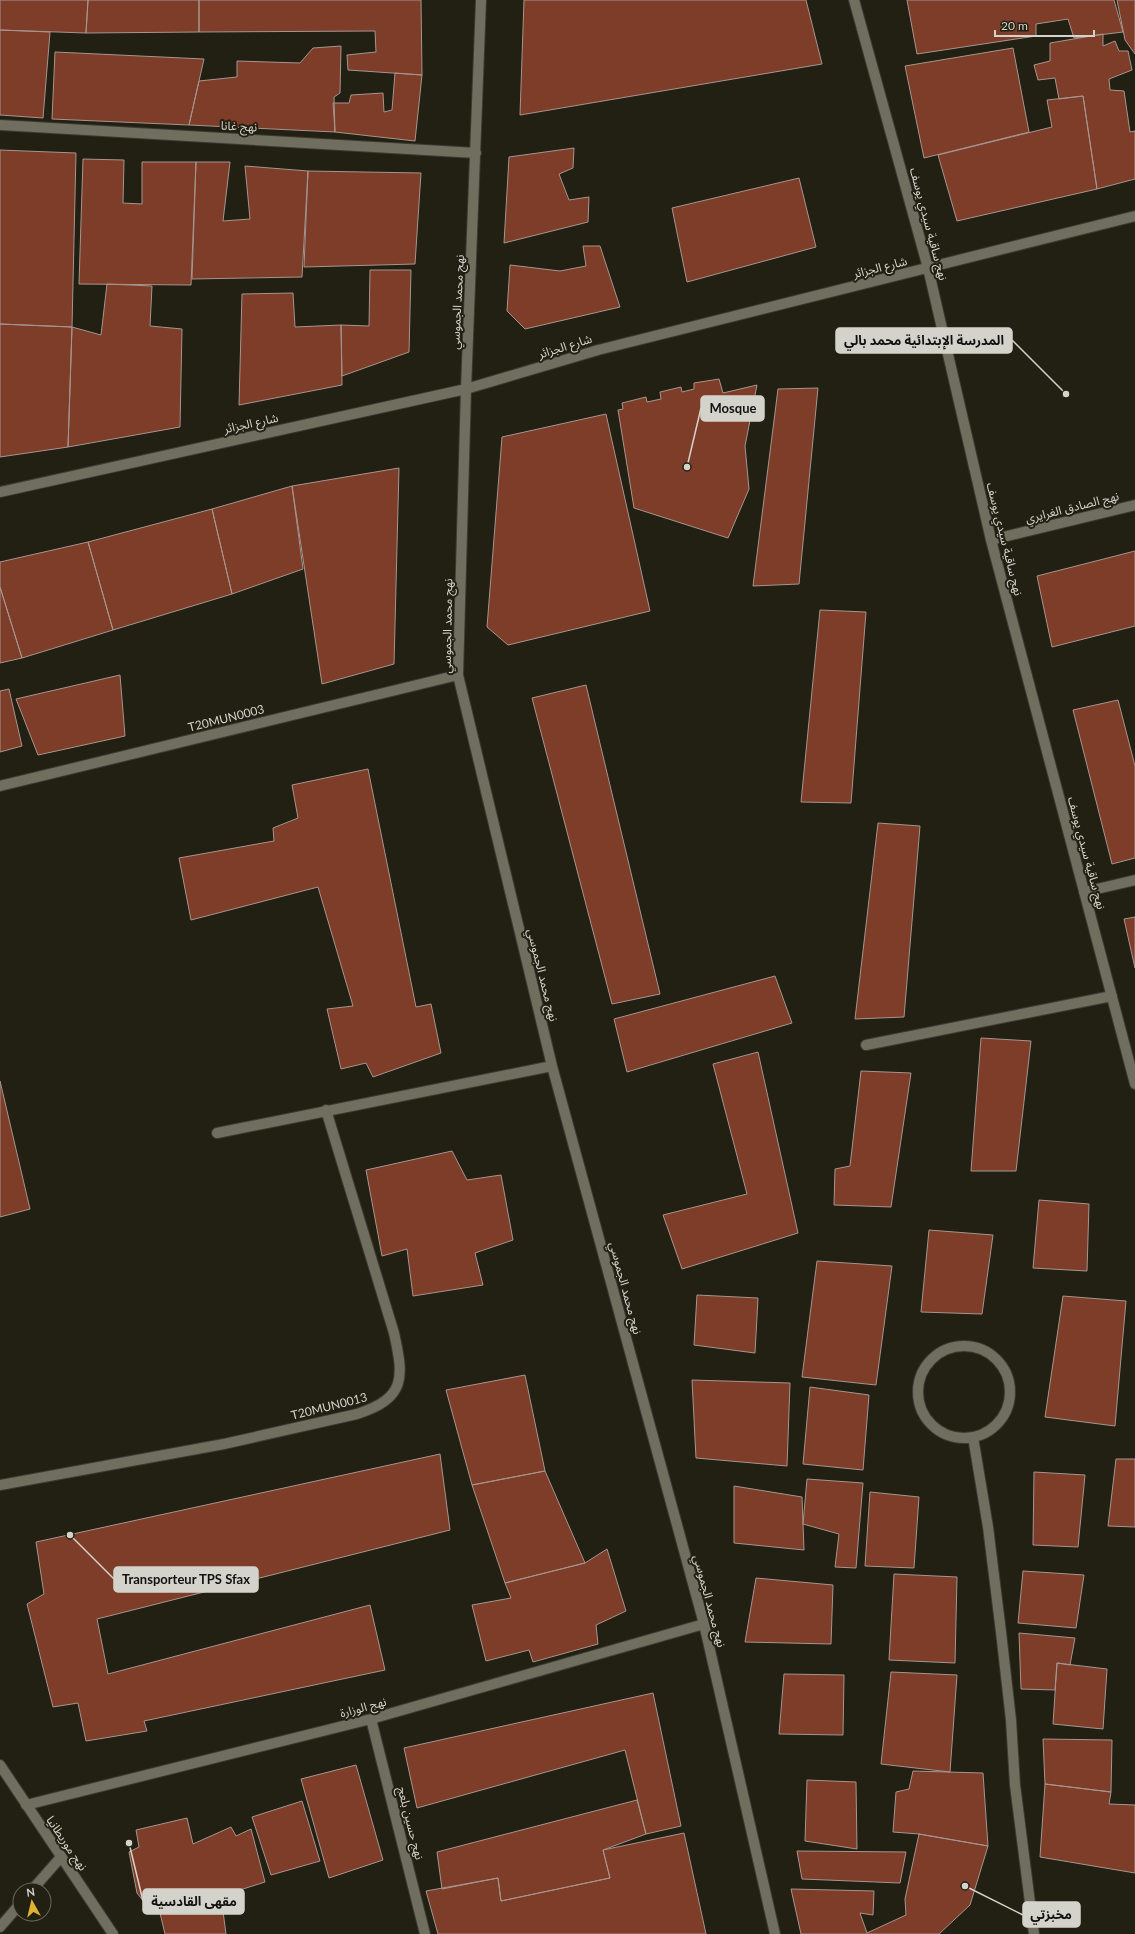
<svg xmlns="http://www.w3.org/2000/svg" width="1135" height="1934" font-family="Lato,'Noto Sans Arabic',sans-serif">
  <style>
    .building { fill: #7d3d29; stroke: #a6958f }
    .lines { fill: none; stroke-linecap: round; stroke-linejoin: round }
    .minor-casing { stroke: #3c3a32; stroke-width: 12 }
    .minor { stroke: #706e5f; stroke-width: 10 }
    .labels { text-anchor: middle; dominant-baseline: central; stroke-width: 4; stroke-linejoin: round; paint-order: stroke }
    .street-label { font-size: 12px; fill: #d4d3cb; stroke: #222013 }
    .leader { fill: none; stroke: #d4d3cb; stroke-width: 1.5 }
    .callout-dot { fill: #d4d3cb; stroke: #222013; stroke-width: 1.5 }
    .callout { fill: #d4d3cb; stroke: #d4d3cb; stroke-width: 1.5 }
    .callout-label { font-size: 13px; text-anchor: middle; font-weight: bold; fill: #111 }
  </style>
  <rect width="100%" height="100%" fill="#222013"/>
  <path class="building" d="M 0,0 L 88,0 L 86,33 L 0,30 Z
    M 88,0 L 199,0 L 199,32 L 86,33 Z
    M 199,0 L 421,0 L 422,75 L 348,70 L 347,55 L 376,52 L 375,31 L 199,32 Z
    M 524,0 L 806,0 L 822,64 L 520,115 Z
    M 907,0 L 1114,0 L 1123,32 L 1074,38 L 1068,19 L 1036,24 L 1036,36 L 917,54 Z
    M 1117,0 L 1135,0 L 1135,54 L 1125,40 Z
    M 0,30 L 50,32 L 43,118 L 0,115 Z
    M 1103,34 L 1103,46 L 1115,41 L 1119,51 L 1128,51 L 1132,70 L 1109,79 L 1110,90 L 1124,91 L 1130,132 L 1135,131 L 1135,179 L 1097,189 L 1083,96 L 1059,99 L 1055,78 L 1038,80 L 1034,65 L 1050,61 L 1050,43 Z
    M 341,46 L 340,93 L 334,97 L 335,132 L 189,125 L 199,81 L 237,77 L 237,61 L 300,63 L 313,48 Z
    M 1013,48 L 1029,132 L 924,158 L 905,66 Z
    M 55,52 L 204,59 L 189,125 L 52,119 Z
    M 395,73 L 422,75 L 415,141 L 335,132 L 333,103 L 349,103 L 351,95 L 383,93 L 384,112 L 392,110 Z
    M 1083,96 L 1097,189 L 957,221 L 938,155 L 1052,127 L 1047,100 Z
    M 574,148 L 573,168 L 559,174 L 569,200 L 589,197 L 588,222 L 504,243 L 509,157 Z
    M 0,150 L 76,153 L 72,327 L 0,324 Z
    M 83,159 L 124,160 L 123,203 L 142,204 L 142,162 L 196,162 L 191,285 L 79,284 Z
    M 196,162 L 230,162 L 223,221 L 250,219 L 245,166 L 308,171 L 302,277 L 192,279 Z
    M 308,171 L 421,173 L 415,264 L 304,267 Z
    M 799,178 L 816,247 L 687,282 L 672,208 Z
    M 583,246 L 600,246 L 620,307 L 525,329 L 507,311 L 510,265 L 560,271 L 586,266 Z
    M 370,270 L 411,270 L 409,352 L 342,376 L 341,325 L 369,326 Z
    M 107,284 L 152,286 L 150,326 L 182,329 L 180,427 L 68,447 L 72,327 L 101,335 Z
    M 293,293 L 295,327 L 341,325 L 342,385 L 239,405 L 242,294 Z
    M 0,324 L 72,327 L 68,447 L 0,457 Z
    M 719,379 L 723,393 L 757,385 L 745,446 L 749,489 L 728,538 L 634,508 L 618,410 L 623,409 L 622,403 L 646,397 L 647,402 L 661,399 L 660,392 L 681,387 L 682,392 L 694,389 L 694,383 Z
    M 818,388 L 799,584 L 753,586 L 778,389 Z
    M 606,414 L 650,611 L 508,645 L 487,627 L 502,437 Z
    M 399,468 L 394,664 L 322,684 L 292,486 Z
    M 292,486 L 303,569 L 232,594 L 212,509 Z
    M 212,509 L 232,594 L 113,630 L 88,542 Z
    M 88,542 L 113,630 L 22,658 L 0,587 L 0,562 Z
    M 1135,551 L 1135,626 L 1052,647 L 1037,576 Z
    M 0,587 L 22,658 L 0,663 Z
    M 820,610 L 866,612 L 851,803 L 801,802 Z
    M 120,675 L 125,736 L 38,755 L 16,699 Z
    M 586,685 L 660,994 L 612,1004 L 532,698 Z
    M 9,689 L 22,746 L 0,752 L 0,691 Z
    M 1118,700 L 1135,766 L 1135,858 L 1112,864 L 1073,710 Z
    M 368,769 L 416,1007 L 431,1004 L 441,1053 L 373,1077 L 366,1063 L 341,1069 L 327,1009 L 353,1006 L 318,887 L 191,920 L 179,858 L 274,841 L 273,828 L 298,818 L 292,785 Z
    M 878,823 L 920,826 L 904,1017 L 855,1019 Z
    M 1135,917 L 1135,968 L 1124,919 Z
    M 775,976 L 792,1023 L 627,1072 L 614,1019 Z
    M 981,1038 L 1031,1041 L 1016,1171 L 971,1171 Z
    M 758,1052 L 798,1233 L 682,1269 L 663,1215 L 747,1194 L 713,1064 Z
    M 861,1071 L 911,1073 L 891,1207 L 834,1205 L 835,1169 L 850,1166 Z
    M 0,1081 L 30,1209 L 0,1217 Z
    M 452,1151 L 467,1180 L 501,1175 L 513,1240 L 475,1253 L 483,1285 L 413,1296 L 407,1249 L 382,1256 L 366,1170 Z
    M 1039,1200 L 1089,1204 L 1087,1271 L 1033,1268 Z
    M 929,1230 L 993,1235 L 982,1314 L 921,1312 Z
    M 817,1261 L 892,1266 L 876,1385 L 802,1377 Z
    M 697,1295 L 758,1298 L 755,1353 L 694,1345 Z
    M 1063,1296 L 1126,1301 L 1115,1426 L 1045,1417 Z
    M 525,1375 L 545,1471 L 472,1485 L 446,1390 Z
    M 692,1380 L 790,1383 L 787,1466 L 696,1458 Z
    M 810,1387 L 869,1395 L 863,1470 L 803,1464 Z
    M 440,1454 L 450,1530 L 97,1619 L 108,1674 L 370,1605 L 385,1670 L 144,1721 L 147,1731 L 86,1741 L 78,1703 L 53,1707 L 27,1604 L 44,1594 L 36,1542 Z
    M 1116,1459 L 1135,1459 L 1135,1527 L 1108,1526 Z
    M 545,1471 L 585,1563 L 505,1583 L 472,1485 Z
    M 1034,1472 L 1085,1475 L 1078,1547 L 1033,1545 Z
    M 807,1479 L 863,1483 L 856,1568 L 835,1567 L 839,1534 L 803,1524 Z
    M 734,1486 L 802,1497 L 804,1550 L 734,1543 Z
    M 870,1492 L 919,1497 L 914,1568 L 865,1566 Z
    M 607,1549 L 626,1611 L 596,1625 L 598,1644 L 533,1662 L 529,1650 L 486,1661 L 472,1605 L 511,1598 L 505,1583 L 585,1563 Z
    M 1023,1571 L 1084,1575 L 1076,1628 L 1018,1623 Z
    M 894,1574 L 957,1577 L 955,1663 L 889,1660 Z
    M 756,1578 L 833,1585 L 831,1644 L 745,1642 Z
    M 1019,1633 L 1075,1638 L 1070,1665 L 1057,1663 L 1055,1690 L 1021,1689 Z
    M 1057,1663 L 1107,1669 L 1103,1729 L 1053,1724 Z
    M 891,1672 L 957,1675 L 950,1772 L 881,1764 Z
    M 784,1674 L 844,1675 L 843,1735 L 779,1734 Z
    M 653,1693 L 681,1826 L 646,1834 L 625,1750 L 417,1808 L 404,1748 Z
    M 1043,1739 L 1112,1740 L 1111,1792 L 1045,1784 Z
    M 356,1765 L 383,1860 L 329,1878 L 301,1779 Z
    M 913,1771 L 983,1773 L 988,1846 L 919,1834 L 893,1832 L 896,1792 L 909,1789 Z
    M 807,1780 L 856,1782 L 857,1849 L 805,1841 Z
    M 1045,1784 L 1111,1792 L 1109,1804 L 1135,1805 L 1135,1873 L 1040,1857 Z
    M 637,1800 L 646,1834 L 603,1850 L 610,1878 L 501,1901 L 498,1878 L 442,1889 L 437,1852 Z
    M 302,1801 L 320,1861 L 271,1875 L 252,1817 Z
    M 187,1818 L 193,1844 L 231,1827 L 236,1836 L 251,1829 L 265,1882 L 221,1896 L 226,1934 L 165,1934 L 159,1909 L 148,1907 L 137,1893 L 129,1852 L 139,1847 L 136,1830 Z
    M 684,1833 L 706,1934 L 438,1934 L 426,1891 L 498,1878 L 501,1901 L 610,1878 L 603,1850 Z
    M 919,1834 L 988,1846 L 970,1905 L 939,1934 L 801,1934 L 791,1889 L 874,1891 L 873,1915 L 860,1913 L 867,1933 L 906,1915 L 905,1899 Z
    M 797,1851 L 906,1852 L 900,1883 L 802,1879 Z"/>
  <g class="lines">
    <defs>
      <path id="minor" d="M 481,0 L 466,389 L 458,675 L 552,1066 L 704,1624 L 775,1934
        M 854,0 L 928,268 L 991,540 L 1135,1084
        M 0,125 L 476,153
        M 0,492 L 466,389 L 598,350 L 1135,216
        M 991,540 L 1135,505
        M 0,786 L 458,675
        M 1084,892 L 1135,880
        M 866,1045 L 1112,996
        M 217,1133 L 552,1066
        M918 1392a46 46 0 1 1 92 0a46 46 0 1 1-92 0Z
        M 973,1437 L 988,1527 L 1001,1632 L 1011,1720 L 1015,1785 L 1034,1934
        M 0,1485 L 224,1444 L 357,1414 C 406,1398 404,1378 394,1333 L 326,1110
        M 371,1719 L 425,1934
        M 0,1765 L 113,1934
        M 26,1805 L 371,1719 L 704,1624
        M 32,1890 L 61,1857
        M 0,1927 L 20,1904"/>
    </defs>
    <use href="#minor" class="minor-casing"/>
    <use href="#minor" class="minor"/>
  </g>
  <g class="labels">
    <g class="street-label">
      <text transform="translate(239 126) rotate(3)">نهج غانا</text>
      <text transform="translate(929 224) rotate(75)">نهج ساقية سيدي يوسف</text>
      <text transform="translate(880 267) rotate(-14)">شارع الجزائر</text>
      <text transform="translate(457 302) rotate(-87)">نهج محمد الجموسي</text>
      <text transform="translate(565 346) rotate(-17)">شارع الجزائر</text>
      <text transform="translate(251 423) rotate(-12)">شارع الجزائر</text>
      <text transform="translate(1072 507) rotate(-14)">نهج الصادق الغرايري</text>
      <text transform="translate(1005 539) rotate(76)">نهج ساقية سيدي يوسف</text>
      <text transform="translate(447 626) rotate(-89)">نهج محمد الجموسي</text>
      <text transform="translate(226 718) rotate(-14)">T20MUN0003</text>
      <text transform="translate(1087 853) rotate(75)">نهج ساقية سيدي يوسف</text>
      <text transform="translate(543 975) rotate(76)">نهج محمد الجموسي</text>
      <text transform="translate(626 1288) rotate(75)">نهج محمد الجموسي</text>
      <text transform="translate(329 1406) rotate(-14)">T20MUN0013</text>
      <text transform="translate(710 1601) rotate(75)">نهج محمد الجموسي</text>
      <text transform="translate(363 1707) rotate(-15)">نهج الوزارة</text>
      <text transform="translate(411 1823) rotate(76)">نهج حسين بلعج</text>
      <text transform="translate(67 1843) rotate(56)">نهج موريطانيا</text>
    </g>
  </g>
  <path class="leader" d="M1066 394L1012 340M687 467L701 408M70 1535L114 1579M129 1843L143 1901M965 1886L1023 1915"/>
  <g class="callout-dot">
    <circle cx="1066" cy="394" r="4"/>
    <circle cx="687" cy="467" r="4"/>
    <circle cx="70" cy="1535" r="4"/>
    <circle cx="129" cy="1843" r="4"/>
    <circle cx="965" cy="1886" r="4"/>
  </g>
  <g class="callout">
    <rect x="836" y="328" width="176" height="25" rx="4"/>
    <rect x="701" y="396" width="63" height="25" rx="4"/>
    <rect x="114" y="1567" width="144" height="25" rx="4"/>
    <rect x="143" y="1889" width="101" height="25" rx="4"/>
    <rect x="1023" y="1902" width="57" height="25" rx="4"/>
  </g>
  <g class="callout-label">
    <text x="924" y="345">المدرسة الإبتدائية محمد بالي</text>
    <text x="733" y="413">Mosque</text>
    <text x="186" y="1584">Transporteur TPS Sfax</text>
    <text x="194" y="1906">مقهى القادسية</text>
    <text x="1051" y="1919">مخبزتي</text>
  </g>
  <g transform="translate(32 1902) rotate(352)"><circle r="19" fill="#222013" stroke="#69685d"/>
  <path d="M0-3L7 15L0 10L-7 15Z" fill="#deb133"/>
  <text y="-6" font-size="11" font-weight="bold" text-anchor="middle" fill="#d4d3cb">N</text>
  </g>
  <path d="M995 30v6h99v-6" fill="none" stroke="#d4d3cb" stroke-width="2"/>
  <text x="1001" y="30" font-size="12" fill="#d4d3cb" stroke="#222013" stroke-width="3" paint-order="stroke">20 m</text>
</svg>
